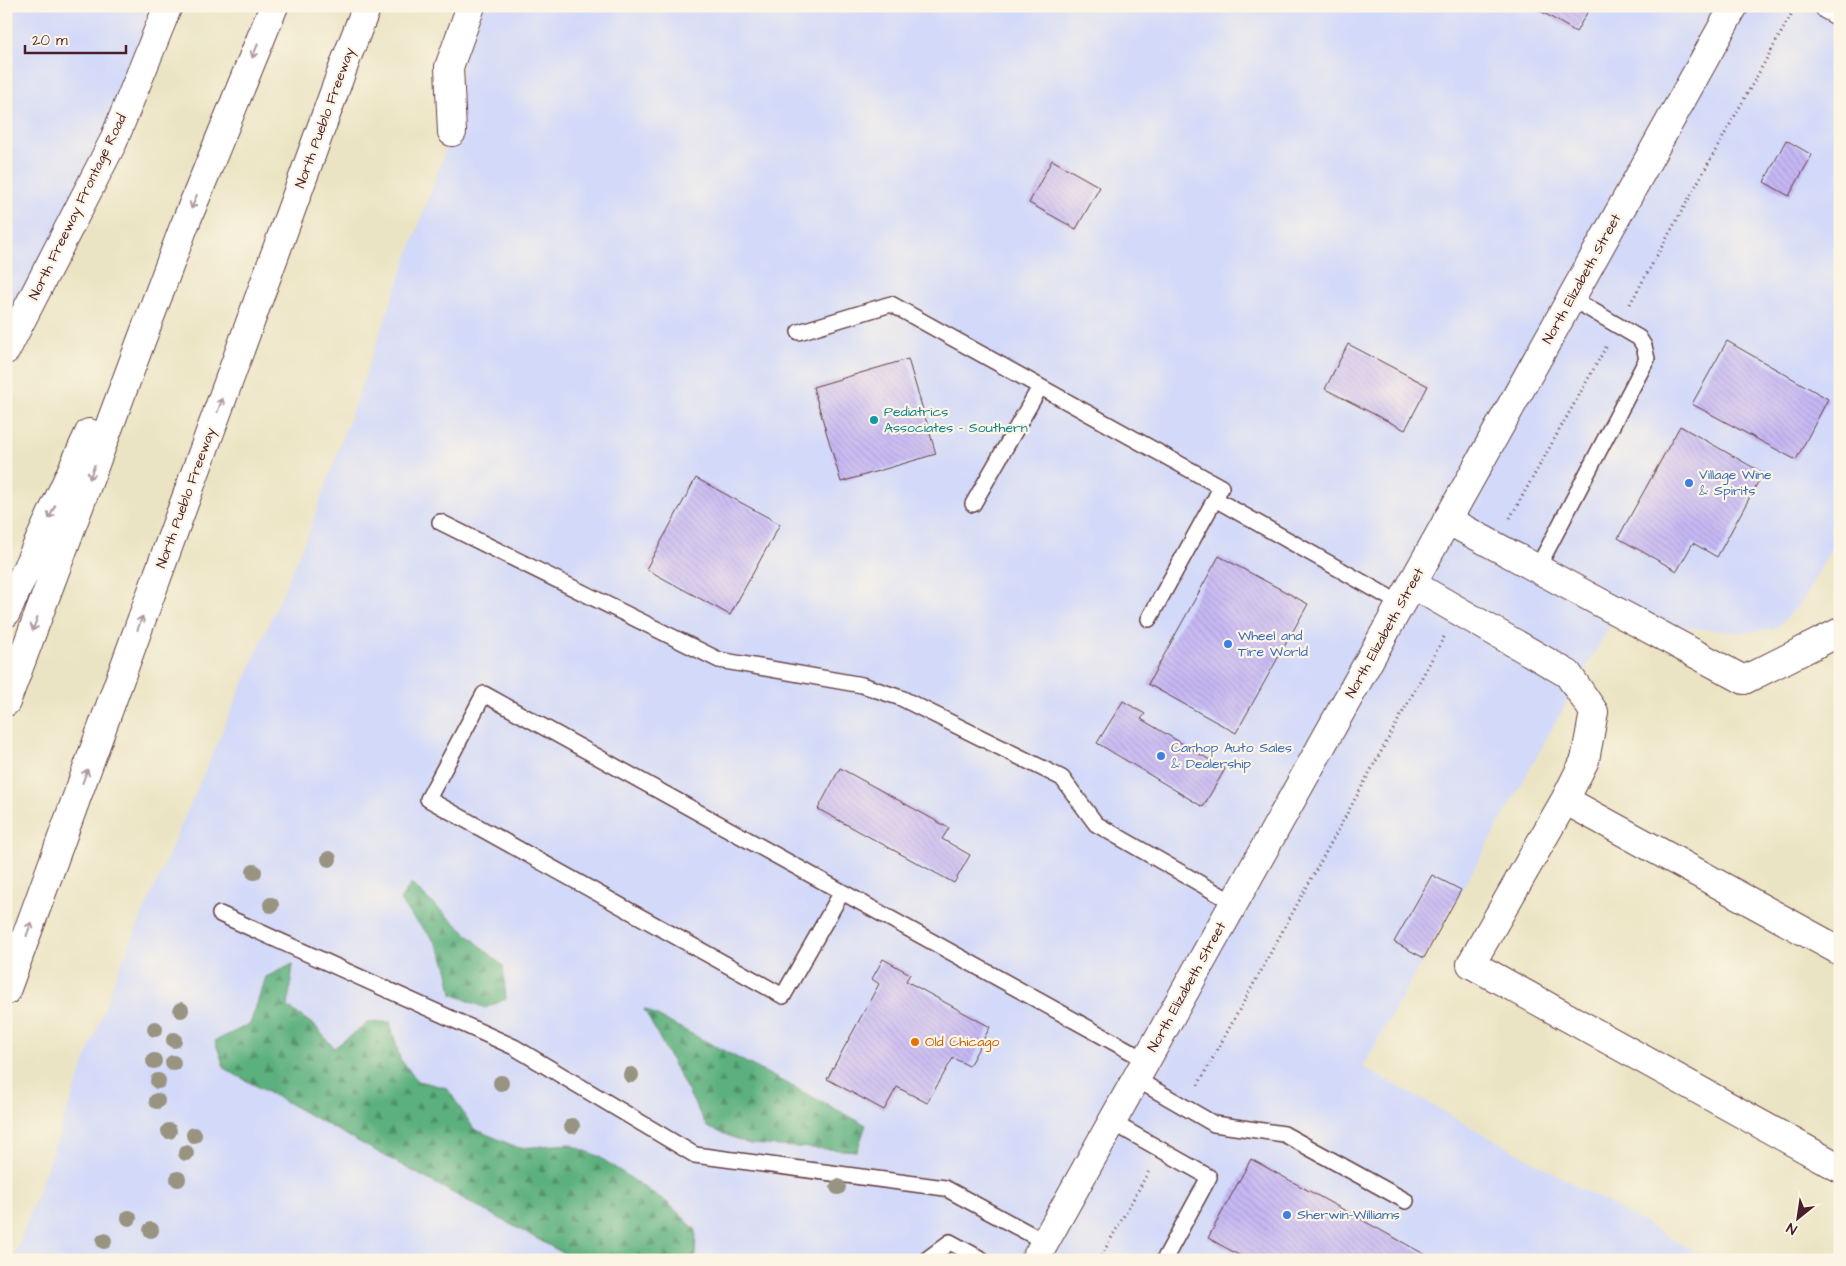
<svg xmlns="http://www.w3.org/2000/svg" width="1846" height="1266" font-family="'Architects Daughter',sans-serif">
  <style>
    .built { fill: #d2d9f9 }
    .forest { fill: url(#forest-firs); stroke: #536854 }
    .building { fill: url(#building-back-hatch) }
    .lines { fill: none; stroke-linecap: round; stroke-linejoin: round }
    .service-casing { stroke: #623d42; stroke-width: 18 }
    .minor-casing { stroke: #623d42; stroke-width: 30 }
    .tertiary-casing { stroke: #623d42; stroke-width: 30 }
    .secondary-casing { stroke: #623d42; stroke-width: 30 }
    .motorway-casing { stroke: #623d42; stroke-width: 30 }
    .path { stroke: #623d42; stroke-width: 3; stroke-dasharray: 1 4; stroke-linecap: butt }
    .service { stroke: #fff; stroke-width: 15 }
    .minor { stroke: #fff; stroke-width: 28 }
    .tertiary { stroke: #fff; stroke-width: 28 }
    .secondary { stroke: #fff; stroke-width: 28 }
    .motorway { stroke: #fff; stroke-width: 28 }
    .tree { fill: #999481 }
    .oneway { stroke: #ae9aa0 }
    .culture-dot { fill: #0f9aa8; stroke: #fcf5e5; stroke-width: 2 }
    .shop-dot { fill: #3f7fe0; stroke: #fcf5e5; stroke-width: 2 }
    .food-dot { fill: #e8710a; stroke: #fcf5e5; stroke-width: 2 }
    .labels { text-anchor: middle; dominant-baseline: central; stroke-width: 4.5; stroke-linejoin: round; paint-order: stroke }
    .street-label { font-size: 14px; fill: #4a1f2b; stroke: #fcf5e5 }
    .culture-label { font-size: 14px; fill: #0d838f; stroke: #fcf5e5; text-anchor: start }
    .shop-label { font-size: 14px; fill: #366cbe; stroke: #fcf5e5; text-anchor: start }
    .food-label { font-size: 14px; fill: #c56008; stroke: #fcf5e5; text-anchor: start }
  </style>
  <defs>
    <pattern id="forest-firs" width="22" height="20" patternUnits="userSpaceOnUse" patternTransform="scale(1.25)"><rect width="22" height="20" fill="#5cb07d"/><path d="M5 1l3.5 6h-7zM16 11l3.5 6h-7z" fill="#4e8f67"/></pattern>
    <pattern id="building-back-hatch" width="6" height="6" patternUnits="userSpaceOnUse" patternTransform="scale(1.25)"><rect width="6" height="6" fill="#c6b8f4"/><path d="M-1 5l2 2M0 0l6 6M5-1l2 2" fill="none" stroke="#ac9ed1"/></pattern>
  </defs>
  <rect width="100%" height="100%" fill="#fcf5e5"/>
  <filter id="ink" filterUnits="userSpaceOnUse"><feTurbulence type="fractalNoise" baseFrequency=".02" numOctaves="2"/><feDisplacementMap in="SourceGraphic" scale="10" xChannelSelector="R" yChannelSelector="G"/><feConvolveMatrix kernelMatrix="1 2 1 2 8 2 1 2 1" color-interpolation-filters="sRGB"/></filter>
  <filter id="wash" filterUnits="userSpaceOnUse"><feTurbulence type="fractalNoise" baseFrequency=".0096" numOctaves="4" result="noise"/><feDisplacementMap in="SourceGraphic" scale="20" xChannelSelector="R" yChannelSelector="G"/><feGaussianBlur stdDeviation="1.12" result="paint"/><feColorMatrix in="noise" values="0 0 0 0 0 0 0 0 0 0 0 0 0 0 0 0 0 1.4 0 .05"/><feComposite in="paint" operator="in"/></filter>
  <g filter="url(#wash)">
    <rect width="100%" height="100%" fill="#ebe4c4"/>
    <path class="built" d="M 6,6 L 168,6 L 6,350 Z
      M 471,6 L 1840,6 L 1840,532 L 1803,601 L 1775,629 L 1740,633 L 1685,627 L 1617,613 L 1363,1067 L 1711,1260 L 13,1260 L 117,973 L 310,529 L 452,132 Z"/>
    <path class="forest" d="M 411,884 L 503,966 L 506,999 L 485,1008 L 452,994 C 449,973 445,953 430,936 C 418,922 410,917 400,900 Z
      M 293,964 L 288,1007 L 315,1026 L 334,1048 L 367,1023 L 390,1022 L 400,1059 L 418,1081 L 447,1088 L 474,1129 L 519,1148 L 568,1144 L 598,1156 L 669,1204 L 696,1230 L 695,1260 L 576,1260 L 225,1069 L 215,1041 L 250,1024 L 266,977 Z
      M 644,1009 L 866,1125 L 857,1151 L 749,1144 L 707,1127 Z"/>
    <g id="blocks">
      <path class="building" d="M 1532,6 L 1591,6 L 1576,32 Z
        M 1786,140 L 1812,155 L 1789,196 L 1764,182 Z
        M 1052,160 L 1100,187 L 1076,229 L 1029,203 Z
        M 1727,341 L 1828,399 L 1796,460 L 1692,404 Z
        M 1348,344 L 1428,386 L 1405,430 L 1325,389 Z
        M 908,359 L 936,454 L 841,482 L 813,387 Z
        M 1680,426 L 1763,473 L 1717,557 L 1693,543 L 1677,571 L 1618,538 Z
        M 696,478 L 780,524 L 730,615 L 646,569 Z
        M 1219,556 L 1308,604 L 1236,733 L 1148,684 Z
        M 1123,701 L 1145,714 L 1141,719 L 1225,769 L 1203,807 L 1097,743 Z
        M 840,768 L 949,828 L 942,839 L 970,855 L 954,883 L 818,809 Z
        M 1432,875 L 1461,890 L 1424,958 L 1394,942 Z
        M 883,959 L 910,974 L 906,981 L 990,1027 L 969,1066 L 953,1058 L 927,1103 L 897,1087 L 884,1110 L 827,1079 L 879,984 L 872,979 Z
        M 1251,1159 L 1311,1192 L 1435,1260 L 1248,1260 L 1208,1238 Z"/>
    </g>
  </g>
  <g filter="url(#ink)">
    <use href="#blocks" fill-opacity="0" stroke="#623d42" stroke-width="1"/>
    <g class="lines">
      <defs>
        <path id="service" d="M 799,332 L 891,304 L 1221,487 L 1215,499 L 1401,604
          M 973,504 L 1040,387
          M 440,522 L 719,660 L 862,685 L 901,698 L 1062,778 L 1096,824 L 1234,903
          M 1537,569 L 1647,359 L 1644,346 L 1639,338 L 1571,298
          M 1149,619 L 1215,499
          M 842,892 L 783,996 L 428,799 L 484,694 L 1146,1060
          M 220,914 L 514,1047 L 695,1155 L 945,1188 L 1045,1242
          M 1136,1079 L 1214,1124 L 1284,1134 L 1406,1201
          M 1112,1122 L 1209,1177 L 1164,1260
          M 926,1260 L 950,1242 L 983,1260"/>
        <path id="minor" d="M 1829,6 L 1840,12
          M 452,132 L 449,67 L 471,6
          M 1447,520 L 1744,680 L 1840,632
          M 1412,584 L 1568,674 L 1594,712 L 1585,760 L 1565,800 L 1471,964 L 1840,1168
          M 1565,800 L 1840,951"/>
        <path id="tertiary" d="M 6,350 L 113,142 L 168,6"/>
        <path id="secondary" d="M 1035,1260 L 1734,6"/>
        <path id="motorway" d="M 6,613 L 89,433
          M 6,702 L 183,229 L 274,6
          M 6,991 L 347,57 L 367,6"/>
      </defs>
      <use href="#service" class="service-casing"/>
      <use href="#minor" class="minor-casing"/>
      <use href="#tertiary" class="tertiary-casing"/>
      <use href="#secondary" class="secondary-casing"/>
      <use href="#motorway" class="motorway-casing"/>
      <path class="path" d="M 1630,304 L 1796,6
        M 1510,518 L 1606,347
        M 1198,1085 L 1444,637
        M 1099,1260 L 1149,1171"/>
      <use href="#service" class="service"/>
      <use href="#minor" class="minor"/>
      <use href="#tertiary" class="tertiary"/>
      <use href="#secondary" class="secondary"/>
      <use href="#motorway" class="motorway"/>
    </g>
    <g class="tree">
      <circle cx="329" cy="859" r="8"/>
      <circle cx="254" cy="872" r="8"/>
      <circle cx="271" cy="905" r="8"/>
      <circle cx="181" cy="1010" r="8"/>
      <circle cx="155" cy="1029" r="8"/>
      <circle cx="174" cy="1040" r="8"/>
      <circle cx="154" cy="1061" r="8"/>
      <circle cx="173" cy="1063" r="8"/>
      <circle cx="631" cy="1075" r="8"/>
      <circle cx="158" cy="1081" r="8"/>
      <circle cx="501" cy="1083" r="8"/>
      <circle cx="157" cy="1101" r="8"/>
      <circle cx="572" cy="1126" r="8"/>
      <circle cx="169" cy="1131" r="8"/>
      <circle cx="194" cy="1135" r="8"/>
      <circle cx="186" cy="1153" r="8"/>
      <circle cx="178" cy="1179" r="8"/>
      <circle cx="838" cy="1187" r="8"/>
      <circle cx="129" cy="1218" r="8"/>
      <circle cx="151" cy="1230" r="8"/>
      <circle cx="104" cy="1241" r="8"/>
    </g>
    <defs><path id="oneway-shaft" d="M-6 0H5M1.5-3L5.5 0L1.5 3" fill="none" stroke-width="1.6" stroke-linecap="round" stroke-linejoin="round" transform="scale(1.25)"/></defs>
    <g class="oneway">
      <use href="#oneway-shaft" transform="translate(255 51) rotate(112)"/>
      <use href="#oneway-shaft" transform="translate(194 202) rotate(112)"/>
      <use href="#oneway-shaft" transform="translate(220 405) rotate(-70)"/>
      <use href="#oneway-shaft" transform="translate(92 472) rotate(110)"/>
      <use href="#oneway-shaft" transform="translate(52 512) rotate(115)"/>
      <use href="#oneway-shaft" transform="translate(140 623) rotate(-70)"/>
      <use href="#oneway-shaft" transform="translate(35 624) rotate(110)"/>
      <use href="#oneway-shaft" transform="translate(85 776) rotate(-70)"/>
      <use href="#oneway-shaft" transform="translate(29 929) rotate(-70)"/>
    </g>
  </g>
  <circle class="culture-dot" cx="874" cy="420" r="5"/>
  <g class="shop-dot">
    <circle cx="1689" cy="483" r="5"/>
    <circle cx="1228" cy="644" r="5"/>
    <circle cx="1161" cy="756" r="5"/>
    <circle cx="1287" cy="1215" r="5"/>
  </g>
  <circle class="food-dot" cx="915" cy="1042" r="5"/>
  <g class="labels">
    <g class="street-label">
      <text transform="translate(325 118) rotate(-70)">North Pueblo Freeway</text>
      <text transform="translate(78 207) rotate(-64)">North Freeway Frontage Road</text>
      <text transform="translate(1582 279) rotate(-61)">North Elizabeth Street</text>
      <text transform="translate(186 498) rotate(-70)">North Pueblo Freeway</text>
      <text transform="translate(1385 633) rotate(-61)">North Elizabeth Street</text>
      <text transform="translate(1187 987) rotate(-61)">North Elizabeth Street</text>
    </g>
    <g class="culture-label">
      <text x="884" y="412">Pediatrics<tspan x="884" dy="16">Associates - Southern</tspan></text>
    </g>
    <g class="shop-label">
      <text x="1699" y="475">Village Wine<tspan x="1699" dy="16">&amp; Spirits</tspan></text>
      <text x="1238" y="636">Wheel and<tspan x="1238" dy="16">Tire World</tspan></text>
      <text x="1171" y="748">Carhop Auto Sales<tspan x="1171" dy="16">&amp; Dealership</tspan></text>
      <text x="1297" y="1215">Sherwin-Williams</text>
    </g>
    <g class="food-label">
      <text x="925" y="1042">Old Chicago</text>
    </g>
  </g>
  <rect width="1846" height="1266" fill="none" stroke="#fcf5e5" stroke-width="25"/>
  <g transform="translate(1798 1218) rotate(210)" stroke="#fcf5e5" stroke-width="4" paint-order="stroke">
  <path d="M0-4L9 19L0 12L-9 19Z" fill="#4a1f2b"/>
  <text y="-8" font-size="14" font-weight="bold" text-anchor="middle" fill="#4a1f2b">N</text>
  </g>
  <path d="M25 45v8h101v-8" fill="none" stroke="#4a1f2b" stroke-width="2.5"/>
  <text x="32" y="45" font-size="15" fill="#4a1f2b" stroke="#fcf5e5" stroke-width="4" paint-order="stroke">20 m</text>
</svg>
